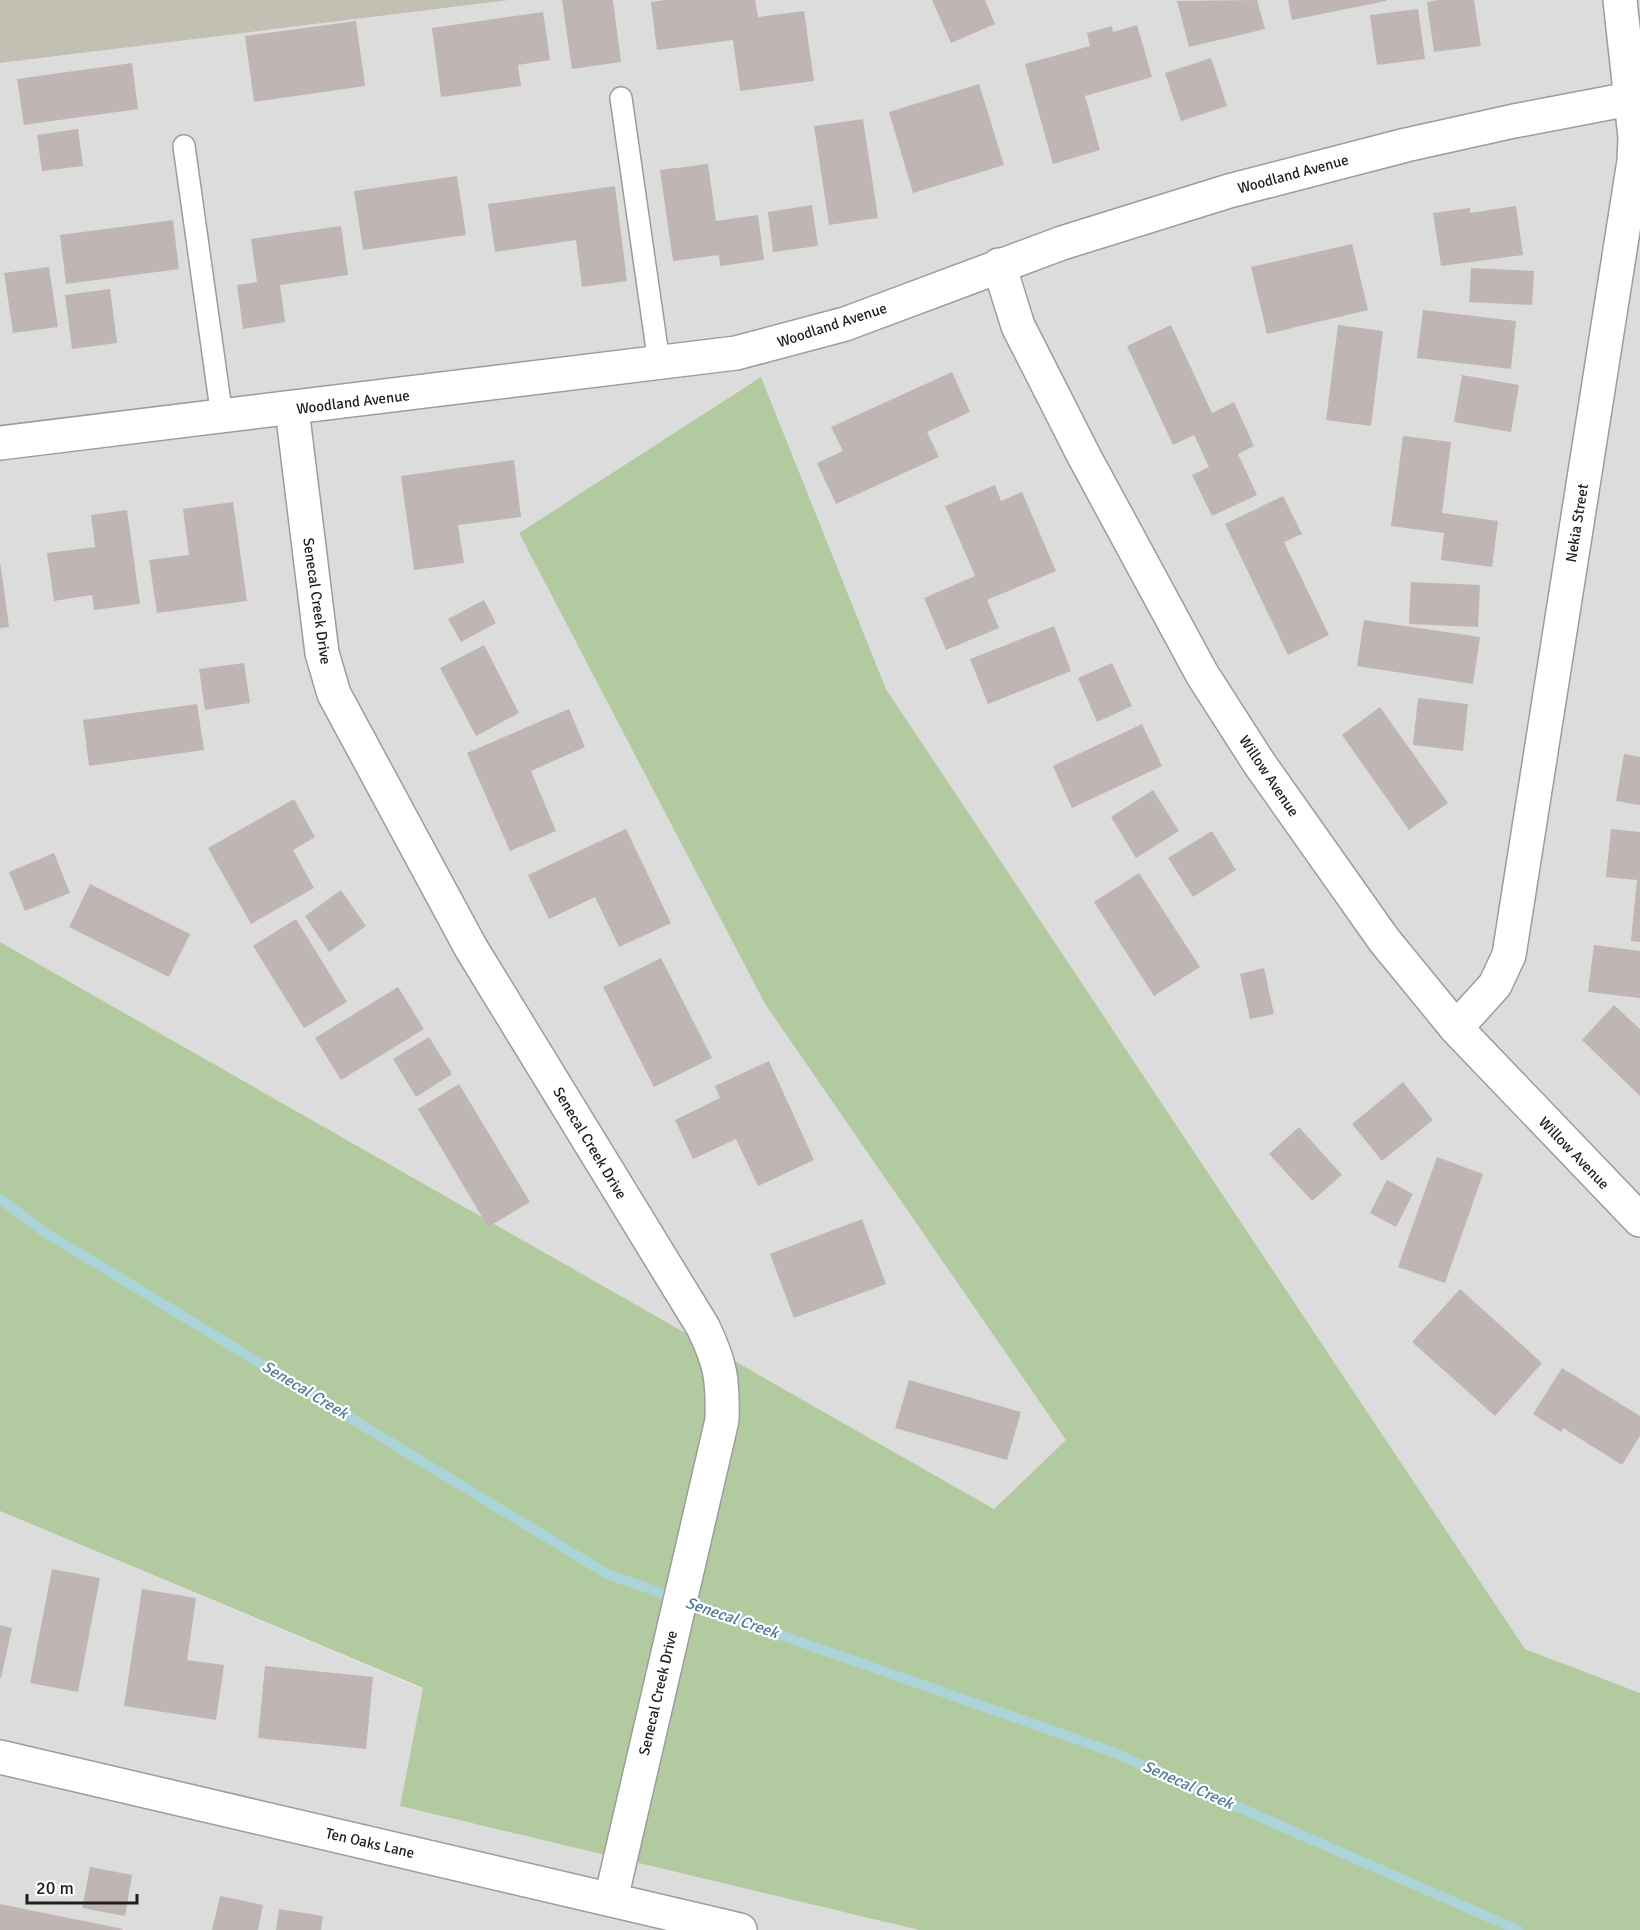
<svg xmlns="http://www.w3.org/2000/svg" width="1640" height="1930" font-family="Signika,sans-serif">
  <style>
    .residential { fill: #dddcdc }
    .construction { fill: #c2c0b2 }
    .forest { fill: #b2ca9f }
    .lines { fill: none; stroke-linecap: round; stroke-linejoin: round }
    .stream { stroke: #abd4d8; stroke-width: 10 }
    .building { fill: #bfb6b3 }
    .lane-casing { stroke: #9c9c9c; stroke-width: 24 }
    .street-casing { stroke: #9c9c9c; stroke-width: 36 }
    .lane { stroke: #fff; stroke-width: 21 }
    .street { stroke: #fff; stroke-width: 33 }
    .labels { text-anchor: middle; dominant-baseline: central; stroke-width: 4.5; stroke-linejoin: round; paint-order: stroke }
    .street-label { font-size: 15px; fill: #1f1f1f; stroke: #fff }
    .water-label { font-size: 16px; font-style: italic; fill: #4e7c96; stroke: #fff }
  </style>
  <rect width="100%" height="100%" fill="#efebe6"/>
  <path class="residential" d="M 510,0 L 1640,0 L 1640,1693 L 1525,1649 L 886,689 L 761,377 L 519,533 L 765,1004 L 1067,1440 L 994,1509 L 0,942 L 0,63 Z
    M 0,1511 L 423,1689 L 400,1806 L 919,1930 L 0,1930 Z"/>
  <path class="construction" d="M 0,0 L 510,0 L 0,63 Z"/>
  <path class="forest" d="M 761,377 L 886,689 L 1525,1649 L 1640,1693 L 1640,1930 L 919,1930 L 400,1806 L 423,1688 L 0,1511 L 0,942 L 994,1509 L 1066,1440 L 765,1004 L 519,533 Z"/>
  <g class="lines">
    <path class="stream" d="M 0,1199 L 46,1233 L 607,1574 L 1110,1751 L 1518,1930"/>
  </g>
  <path class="building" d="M 562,0 L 613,0 L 621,62 L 572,69 Z
    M 665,0 L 755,0 L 758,17 L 804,11 L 814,81 L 740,91 L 733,40 L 657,50 L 651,2 Z
    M 932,0 L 985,0 L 995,24 L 951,43 Z
    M 1257,0 L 1265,29 L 1189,47 L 1177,1 Z
    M 1288,0 L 1386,0 L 1386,1 L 1292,20 Z
    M 1439,0 L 1474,0 L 1481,46 L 1434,52 L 1427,2 Z
    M 1418,9 L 1425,59 L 1377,65 L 1370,15 Z
    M 543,12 L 550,60 L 518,65 L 521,86 L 441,97 L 432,28 Z
    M 356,21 L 365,86 L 254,102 L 245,36 Z
    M 1137,25 L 1152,77 L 1085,96 L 1100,150 L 1053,164 L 1025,64 L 1090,46 L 1087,33 L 1112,26 L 1113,32 Z
    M 1211,58 L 1227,106 L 1181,121 L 1165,73 Z
    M 132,63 L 138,109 L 24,125 L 17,79 Z
    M 979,84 L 1004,165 L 913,193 L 889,112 Z
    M 863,119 L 878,218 L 829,225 L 814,126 Z
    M 78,129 L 83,166 L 42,171 L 37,135 Z
    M 708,164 L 716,221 L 758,215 L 764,260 L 720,266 L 719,255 L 673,261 L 660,170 Z
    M 457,176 L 466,235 L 363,250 L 354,191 Z
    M 615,186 L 627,281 L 582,287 L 576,240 L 495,252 L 488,204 Z
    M 812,205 L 818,246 L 773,252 L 768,212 Z
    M 1516,206 L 1523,255 L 1441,266 L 1433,213 L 1470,208 L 1470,213 Z
    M 173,220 L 179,269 L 66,284 L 60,235 Z
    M 341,226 L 348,275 L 280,285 L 285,322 L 243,329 L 237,285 L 257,282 L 251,239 Z
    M 1352,244 L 1368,310 L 1267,334 L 1251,267 Z
    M 49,267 L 58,327 L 13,333 L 4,273 Z
    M 1471,268 L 1534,271 L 1532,305 L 1469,302 Z
    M 110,289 L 117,343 L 72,349 L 65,295 Z
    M 1423,310 L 1516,321 L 1511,369 L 1417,358 Z
    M 1171,325 L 1212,413 L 1234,402 L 1254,446 L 1238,454 L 1257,495 L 1212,516 L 1192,475 L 1209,467 L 1194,435 L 1173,445 L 1127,346 Z
    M 1338,325 L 1383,331 L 1371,426 L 1326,420 Z
    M 952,372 L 970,412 L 927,432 L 939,457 L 836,504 L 817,463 L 843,451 L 831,427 Z
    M 1462,375 L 1519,385 L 1511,432 L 1454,422 Z
    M 1403,436 L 1451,442 L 1442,513 L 1498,521 L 1492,567 L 1441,560 L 1444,533 L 1391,526 Z
    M 514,460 L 521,517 L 458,525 L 464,563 L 414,570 L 401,476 Z
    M 995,485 L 1001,501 L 1022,492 L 1056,571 L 987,600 L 999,628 L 946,650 L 924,598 L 975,576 L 945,506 Z
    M 1283,496 L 1302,534 L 1284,542 L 1329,635 L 1288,655 L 1225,524 Z
    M 233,502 L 247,601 L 157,613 L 149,560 L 189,555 L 183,509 Z
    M 127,510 L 140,604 L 94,610 L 92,595 L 54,601 L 47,553 L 95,547 L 91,515 Z
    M 0,561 L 9,627 L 0,628 Z
    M 1411,582 L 1480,585 L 1478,627 L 1409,624 Z
    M 484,600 L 496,623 L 461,642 L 448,619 Z
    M 1364,620 L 1480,637 L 1473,684 L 1357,666 Z
    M 1054,626 L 1071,671 L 988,704 L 970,659 Z
    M 484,645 L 519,713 L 476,736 L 440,668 Z
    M 244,663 L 250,703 L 205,710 L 199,669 Z
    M 1112,663 L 1132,706 L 1097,722 L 1078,678 Z
    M 1418,698 L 1468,704 L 1463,751 L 1413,745 Z
    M 197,704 L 204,750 L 89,766 L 83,720 Z
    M 1380,707 L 1448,803 L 1409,830 L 1342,735 Z
    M 569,709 L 585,747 L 531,771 L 556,831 L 510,851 L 467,753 Z
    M 1142,724 L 1162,766 L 1072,808 L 1053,766 Z
    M 1624,754 L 1640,757 L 1640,805 L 1616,801 Z
    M 1153,790 L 1179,831 L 1136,858 L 1111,817 Z
    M 294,799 L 315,837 L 293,850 L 314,888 L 251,924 L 208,848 Z
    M 626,829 L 671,923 L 619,947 L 595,897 L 549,919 L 528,875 Z
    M 1611,829 L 1640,832 L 1640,942 L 1631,941 L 1637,880 L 1606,877 Z
    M 1212,831 L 1236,870 L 1193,897 L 1168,858 Z
    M 54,853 L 70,893 L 25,911 L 9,872 Z
    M 1139,873 L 1200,967 L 1154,996 L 1094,902 Z
    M 90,884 L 190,934 L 169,977 L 69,927 Z
    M 341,890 L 366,926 L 329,952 L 305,916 Z
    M 296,919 L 347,1002 L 304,1028 L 253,946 Z
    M 1594,945 L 1640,951 L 1640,998 L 1588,992 Z
    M 661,958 L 712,1058 L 654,1087 L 603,987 Z
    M 1264,968 L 1274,1014 L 1250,1019 L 1240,974 Z
    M 398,987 L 424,1029 L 341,1080 L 315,1038 Z
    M 1614,1005 L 1640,1029 L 1640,1096 L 1582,1040 Z
    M 429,1037 L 452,1074 L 416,1097 L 393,1059 Z
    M 769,1061 L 814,1160 L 758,1186 L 736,1139 L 693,1159 L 675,1120 L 720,1098 L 715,1086 Z
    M 1403,1082 L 1433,1120 L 1382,1161 L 1352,1124 Z
    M 459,1084 L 530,1202 L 488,1227 L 418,1109 Z
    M 1299,1127 L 1342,1175 L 1312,1201 L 1269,1154 Z
    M 1437,1157 L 1483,1174 L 1445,1283 L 1398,1267 Z
    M 1387,1180 L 1413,1194 L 1396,1227 L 1370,1213 Z
    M 862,1219 L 886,1284 L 794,1318 L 770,1254 Z
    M 1460,1289 L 1542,1363 L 1495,1416 L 1412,1342 Z
    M 1562,1368 L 1640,1416 L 1640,1436 L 1622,1465 L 1563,1428 L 1561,1432 L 1533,1414 Z
    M 909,1380 L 1021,1412 L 1007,1460 L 895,1428 Z
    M 52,1569 L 100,1578 L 78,1692 L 30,1683 Z
    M 142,1589 L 196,1598 L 187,1660 L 224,1665 L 216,1720 L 124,1706 Z
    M 0,1625 L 12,1628 L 1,1678 L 0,1678 Z
    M 265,1666 L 373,1677 L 366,1749 L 258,1738 Z
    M 90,1867 L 132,1875 L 125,1916 L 82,1908 Z
    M 220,1896 L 263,1905 L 258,1930 L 212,1930 Z
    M 0,1904 L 123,1929 L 122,1930 L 0,1930 Z
    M 279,1909 L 323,1916 L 321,1930 L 276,1930 Z"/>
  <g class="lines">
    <defs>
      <path id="lane" d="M 621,98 L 659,363
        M 184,146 L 222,417"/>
      <path id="street" d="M 999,265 L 1018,326 L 1084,456 L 1202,674 L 1259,763 L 1384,940 L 1456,1028 L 1640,1220
        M 292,409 L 322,653 L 334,694 L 471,948 L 703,1327 C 721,1364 723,1380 722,1420 L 611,1899
        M 0,443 L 736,353 L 845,324 L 1062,243 L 1229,191 L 1406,145 L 1514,121 L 1640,97
        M 1456,1028 L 1495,985 L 1509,955 L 1634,161 L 1635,137 L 1620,0
        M 0,1757 L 740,1930"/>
    </defs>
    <use href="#lane" class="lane-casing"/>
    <use href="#street" class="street-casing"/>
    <use href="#lane" class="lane"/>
    <use href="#street" class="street"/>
  </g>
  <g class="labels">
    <g class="street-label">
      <text transform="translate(1293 174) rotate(-15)">Woodland Avenue</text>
      <text transform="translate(832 325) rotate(-18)">Woodland Avenue</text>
      <text transform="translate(353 402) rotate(-7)">Woodland Avenue</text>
      <text transform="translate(1577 523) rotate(-81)">Nekia Street</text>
      <text transform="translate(317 601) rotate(82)">Senecal Creek Drive</text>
      <text transform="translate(1269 776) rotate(56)">Willow Avenue</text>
      <text transform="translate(590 1143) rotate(59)">Senecal Creek Drive</text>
      <text transform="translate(1574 1153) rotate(46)">Willow Avenue</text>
      <text transform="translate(658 1693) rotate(-77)">Senecal Creek Drive</text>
      <text transform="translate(370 1843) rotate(13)">Ten Oaks Lane</text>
    </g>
    <g class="water-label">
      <text transform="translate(305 1390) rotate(31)">Senecal Creek</text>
      <text transform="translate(732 1618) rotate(19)">Senecal Creek</text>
      <text transform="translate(1188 1785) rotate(24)">Senecal Creek</text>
    </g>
  </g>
  <path d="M27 1894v9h110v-9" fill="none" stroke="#1f1f1f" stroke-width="3"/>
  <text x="36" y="1894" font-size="18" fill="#1f1f1f" stroke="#ffffff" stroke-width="4.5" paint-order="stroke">20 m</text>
</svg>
